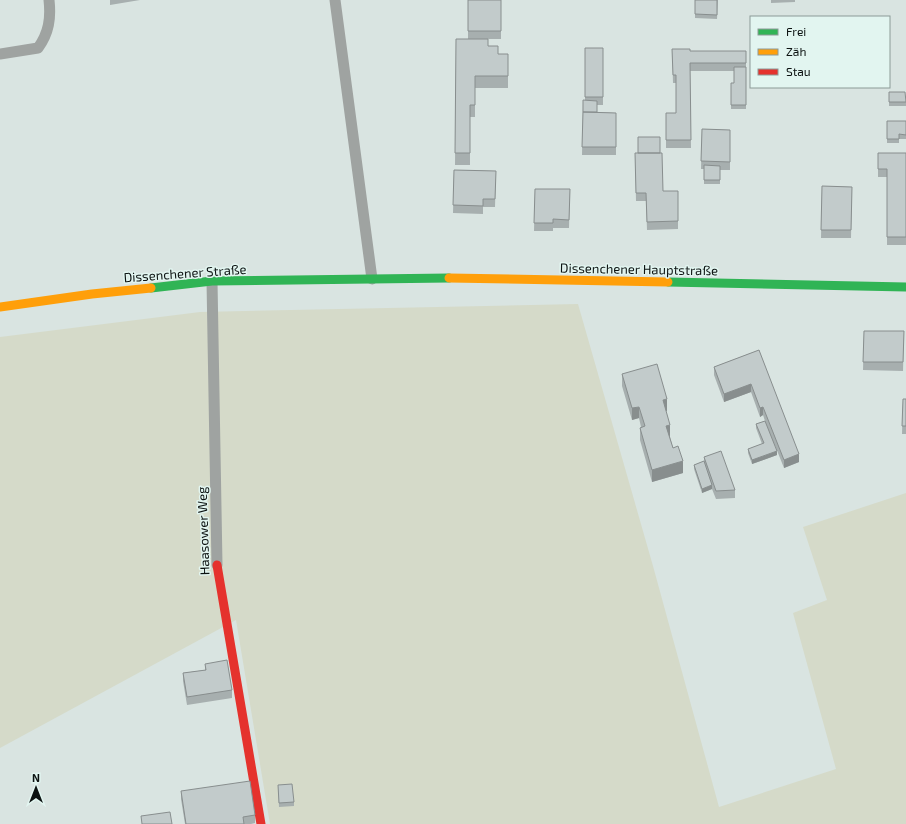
<svg xmlns="http://www.w3.org/2000/svg" width="906" height="824" font-family="'Exo 2',sans-serif">
  <style>
    .green { fill: #d5dac9 }
    .lines { fill: none; stroke-linecap: round; stroke-linejoin: round }
    .lane { stroke: #9fa3a1; stroke-width: 11 }
    .fast { stroke: #30b455; stroke-width: 9 }
    .slow { stroke: #ff9f0a; stroke-width: 9 }
    .jam { stroke: #e5322d; stroke-width: 9 }
    .wall { fill: #a7afaf }
    .shaded-wall { fill: #888e8e }
    .building { fill: #c2cbcb; stroke: #888e8e }
    .labels { text-anchor: middle; dominant-baseline: central; stroke-width: 3; stroke-linejoin: round; paint-order: stroke }
    .street-label { font-size: 13px; fill: #0c1211; stroke: #e2f5f0 }
  </style>
  <rect width="100%" height="100%" fill="#d9e4e1"/>
  <path class="green" d="M 578,304 L 653,566 L 719,807 L 836,769 L 793,613 L 827,600 L 803,527 L 906,493 L 906,824 L 270,824 L 236,620 L 0,748 L 0,337 L 200,312 Z"/>
  <g class="lines">
    <path class="lane" d="M 335,0 L 372,279
      M 0,54 L 38,48 C 49,33 51,18 49,0
      M 212,281 L 217,565"/>
    <path class="fast" d="M 668,282 L 906,287
      M 151,288 L 212,281 L 449,278"/>
    <path class="slow" d="M 449,278 L 668,282
      M 0,307 L 92,294 L 151,288"/>
    <path class="jam" d="M 217,565 L 261,824"/>
  </g>
  <path class="wall" d="M 110,0 L 140,0 L 110,5 Z
    M 468,0 L 501,0 L 501,39 L 488,39 L 488,46 L 498,54 L 508,54 L 508,88 L 475,88 L 475,117 L 470,117 L 470,165 L 455,165 L 456,39 L 468,39 Z
    M 695,0 L 718,0 L 717,19 L 695,18 Z
    M 771,0 L 795,0 L 795,2 L 771,3 Z
    M 585,48 L 603,48 L 603,105 L 597,105 L 597,112 L 616,113 L 616,155 L 582,155 L 583,100 L 585,101 Z
    M 672,49 L 690,51 L 746,51 L 746,109 L 731,109 L 731,83 L 734,83 L 734,71 L 690,71 L 691,148 L 666,148 L 666,113 L 676,113 L 676,83 L 673,83 Z
    M 889,92 L 906,102 L 906,106 L 889,106 Z
    M 887,121 L 906,121 L 906,139 L 899,139 L 899,143 L 887,143 Z
    M 702,129 L 730,130 L 730,170 L 720,170 L 720,184 L 704,184 L 704,169 L 701,169 Z
    M 635,153 L 660,153 L 663,191 L 678,191 L 678,229 L 647,230 L 646,201 L 636,201 Z
    M 878,153 L 906,153 L 906,245 L 887,245 L 887,177 L 878,177 Z
    M 454,170 L 496,171 L 495,207 L 483,207 L 483,214 L 453,213 Z
    M 822,186 L 852,187 L 851,238 L 821,238 Z
    M 535,189 L 570,189 L 569,228 L 553,228 L 553,231 L 534,231 Z
    M 864,331 L 904,331 L 903,371 L 863,370 Z
    M 759,350 L 799,462 L 784,468 L 774,443 L 777,455 L 752,464 L 748,453 L 748,449 L 762,444 L 756,428 L 756,424 L 765,421 L 763,415 L 760,417 L 751,392 L 724,402 L 714,375 L 714,367 Z
    M 622,374 L 667,411 L 666,411 L 670,437 L 673,448 L 683,473 L 652,482 L 640,440 L 640,428 L 641,427 L 639,418 L 632,420 L 622,386 Z
    M 903,399 L 906,399 L 906,434 L 902,434 Z
    M 704,457 L 735,490 L 735,498 L 716,499 L 712,489 L 702,493 L 694,469 L 694,465 L 704,461 Z
    M 205,664 L 232,690 L 232,698 L 187,705 L 183,681 L 183,673 L 205,670 Z
    M 278,785 L 294,802 L 294,806 L 279,807 Z
    M 181,791 L 255,815 L 255,823 L 251,824 L 185,824 L 181,799 Z"/>
  <path class="shaded-wall" d="M 751,384 L 751,392 L 724,402 L 724,394 Z
    M 667,399 L 667,411 L 663,412 L 663,400 Z
    M 639,407 L 639,418 L 632,420 L 632,408 Z
    M 763,407 L 763,415 L 760,417 L 760,408 Z
    M 670,425 L 670,437 L 666,438 L 666,426 Z
    M 777,451 L 777,455 L 752,464 L 752,460 Z
    M 799,454 L 799,462 L 784,468 L 784,460 Z
    M 683,461 L 683,473 L 652,482 L 652,470 Z
    M 712,485 L 712,489 L 702,493 L 702,489 Z"/>
  <path class="building" d="M 468,0 L 501,0 L 501,31 L 468,31 Z
    M 695,0 L 717,0 L 717,15 L 695,14 Z
    M 456,39 L 488,39 L 488,46 L 498,46 L 498,54 L 508,54 L 508,76 L 475,76 L 475,105 L 470,105 L 470,153 L 455,153 Z
    M 585,48 L 603,48 L 603,97 L 585,97 Z
    M 672,49 L 690,49 L 690,51 L 746,51 L 746,63 L 690,63 L 691,140 L 666,140 L 666,113 L 676,113 L 676,75 L 673,75 Z
    M 734,67 L 746,67 L 746,105 L 731,105 L 731,83 L 734,83 Z
    M 889,92 L 905,92 L 906,102 L 889,102 Z
    M 583,100 L 597,101 L 597,112 L 583,112 Z
    M 583,112 L 616,113 L 616,147 L 582,147 Z
    M 887,121 L 906,121 L 906,135 L 899,134 L 899,139 L 887,139 Z
    M 702,129 L 730,130 L 730,162 L 701,161 Z
    M 638,137 L 660,137 L 660,153 L 638,153 Z
    M 635,153 L 662,153 L 663,191 L 678,191 L 678,221 L 647,222 L 646,193 L 636,193 Z
    M 878,153 L 906,153 L 906,237 L 887,237 L 887,169 L 878,169 Z
    M 704,165 L 720,166 L 720,180 L 704,180 Z
    M 454,170 L 496,171 L 495,199 L 483,199 L 483,206 L 453,205 Z
    M 822,186 L 852,187 L 851,230 L 821,230 Z
    M 535,189 L 570,189 L 569,220 L 553,219 L 553,223 L 534,223 Z
    M 864,331 L 904,331 L 903,362 L 863,362 Z
    M 759,350 L 799,454 L 784,460 L 763,407 L 760,408 L 751,384 L 724,394 L 714,367 Z
    M 657,364 L 667,399 L 663,400 L 670,425 L 666,426 L 673,448 L 678,446 L 683,461 L 652,470 L 640,428 L 645,426 L 639,407 L 632,408 L 622,374 Z
    M 903,399 L 906,399 L 906,426 L 902,426 Z
    M 765,421 L 777,451 L 752,460 L 748,449 L 764,443 L 756,424 Z
    M 721,451 L 735,490 L 716,491 L 704,457 Z
    M 704,461 L 712,485 L 702,489 L 694,465 Z
    M 227,660 L 232,690 L 187,697 L 183,673 L 206,670 L 205,664 Z
    M 250,781 L 255,815 L 243,817 L 244,824 L 186,824 L 181,791 Z
    M 292,784 L 294,802 L 279,803 L 278,785 Z
    M 170,812 L 172,824 L 142,824 L 141,816 Z"/>
  <g class="labels">
    <g class="street-label">
      <text transform="translate(639 269) rotate(1)">Dissenchener Hauptstraße</text>
      <text transform="translate(185 273) rotate(-4)">Dissenchener Straße</text>
      <text transform="translate(203 531) rotate(-92)">Haasower Weg</text>
    </g>
  </g>
  <rect x="750" y="16" width="140" height="72" fill="#e2f5f0" stroke="#8c9a97"/>
  <rect x="758" y="29" width="20" height="6" fill="#30b455" stroke="#8c9a97"/>
  <text x="786" y="36" font-size="12" fill="#0c1211">Frei</text>
  <rect x="758" y="49" width="20" height="6" fill="#ff9f0a" stroke="#8c9a97"/>
  <text x="786" y="56" font-size="12" fill="#0c1211">Zäh</text>
  <rect x="758" y="69" width="20" height="6" fill="#e5322d" stroke="#8c9a97"/>
  <text x="786" y="76" font-size="12" fill="#0c1211">Stau</text>
  <g transform="translate(36 788)" stroke="#e2f5f0" stroke-width="3" paint-order="stroke">
  <path d="M0-3L7 15L0 10L-7 15Z" fill="#0c1211"/>
  <text y="-6" font-size="11" font-weight="bold" text-anchor="middle" fill="#0c1211">N</text>
  </g>
</svg>
